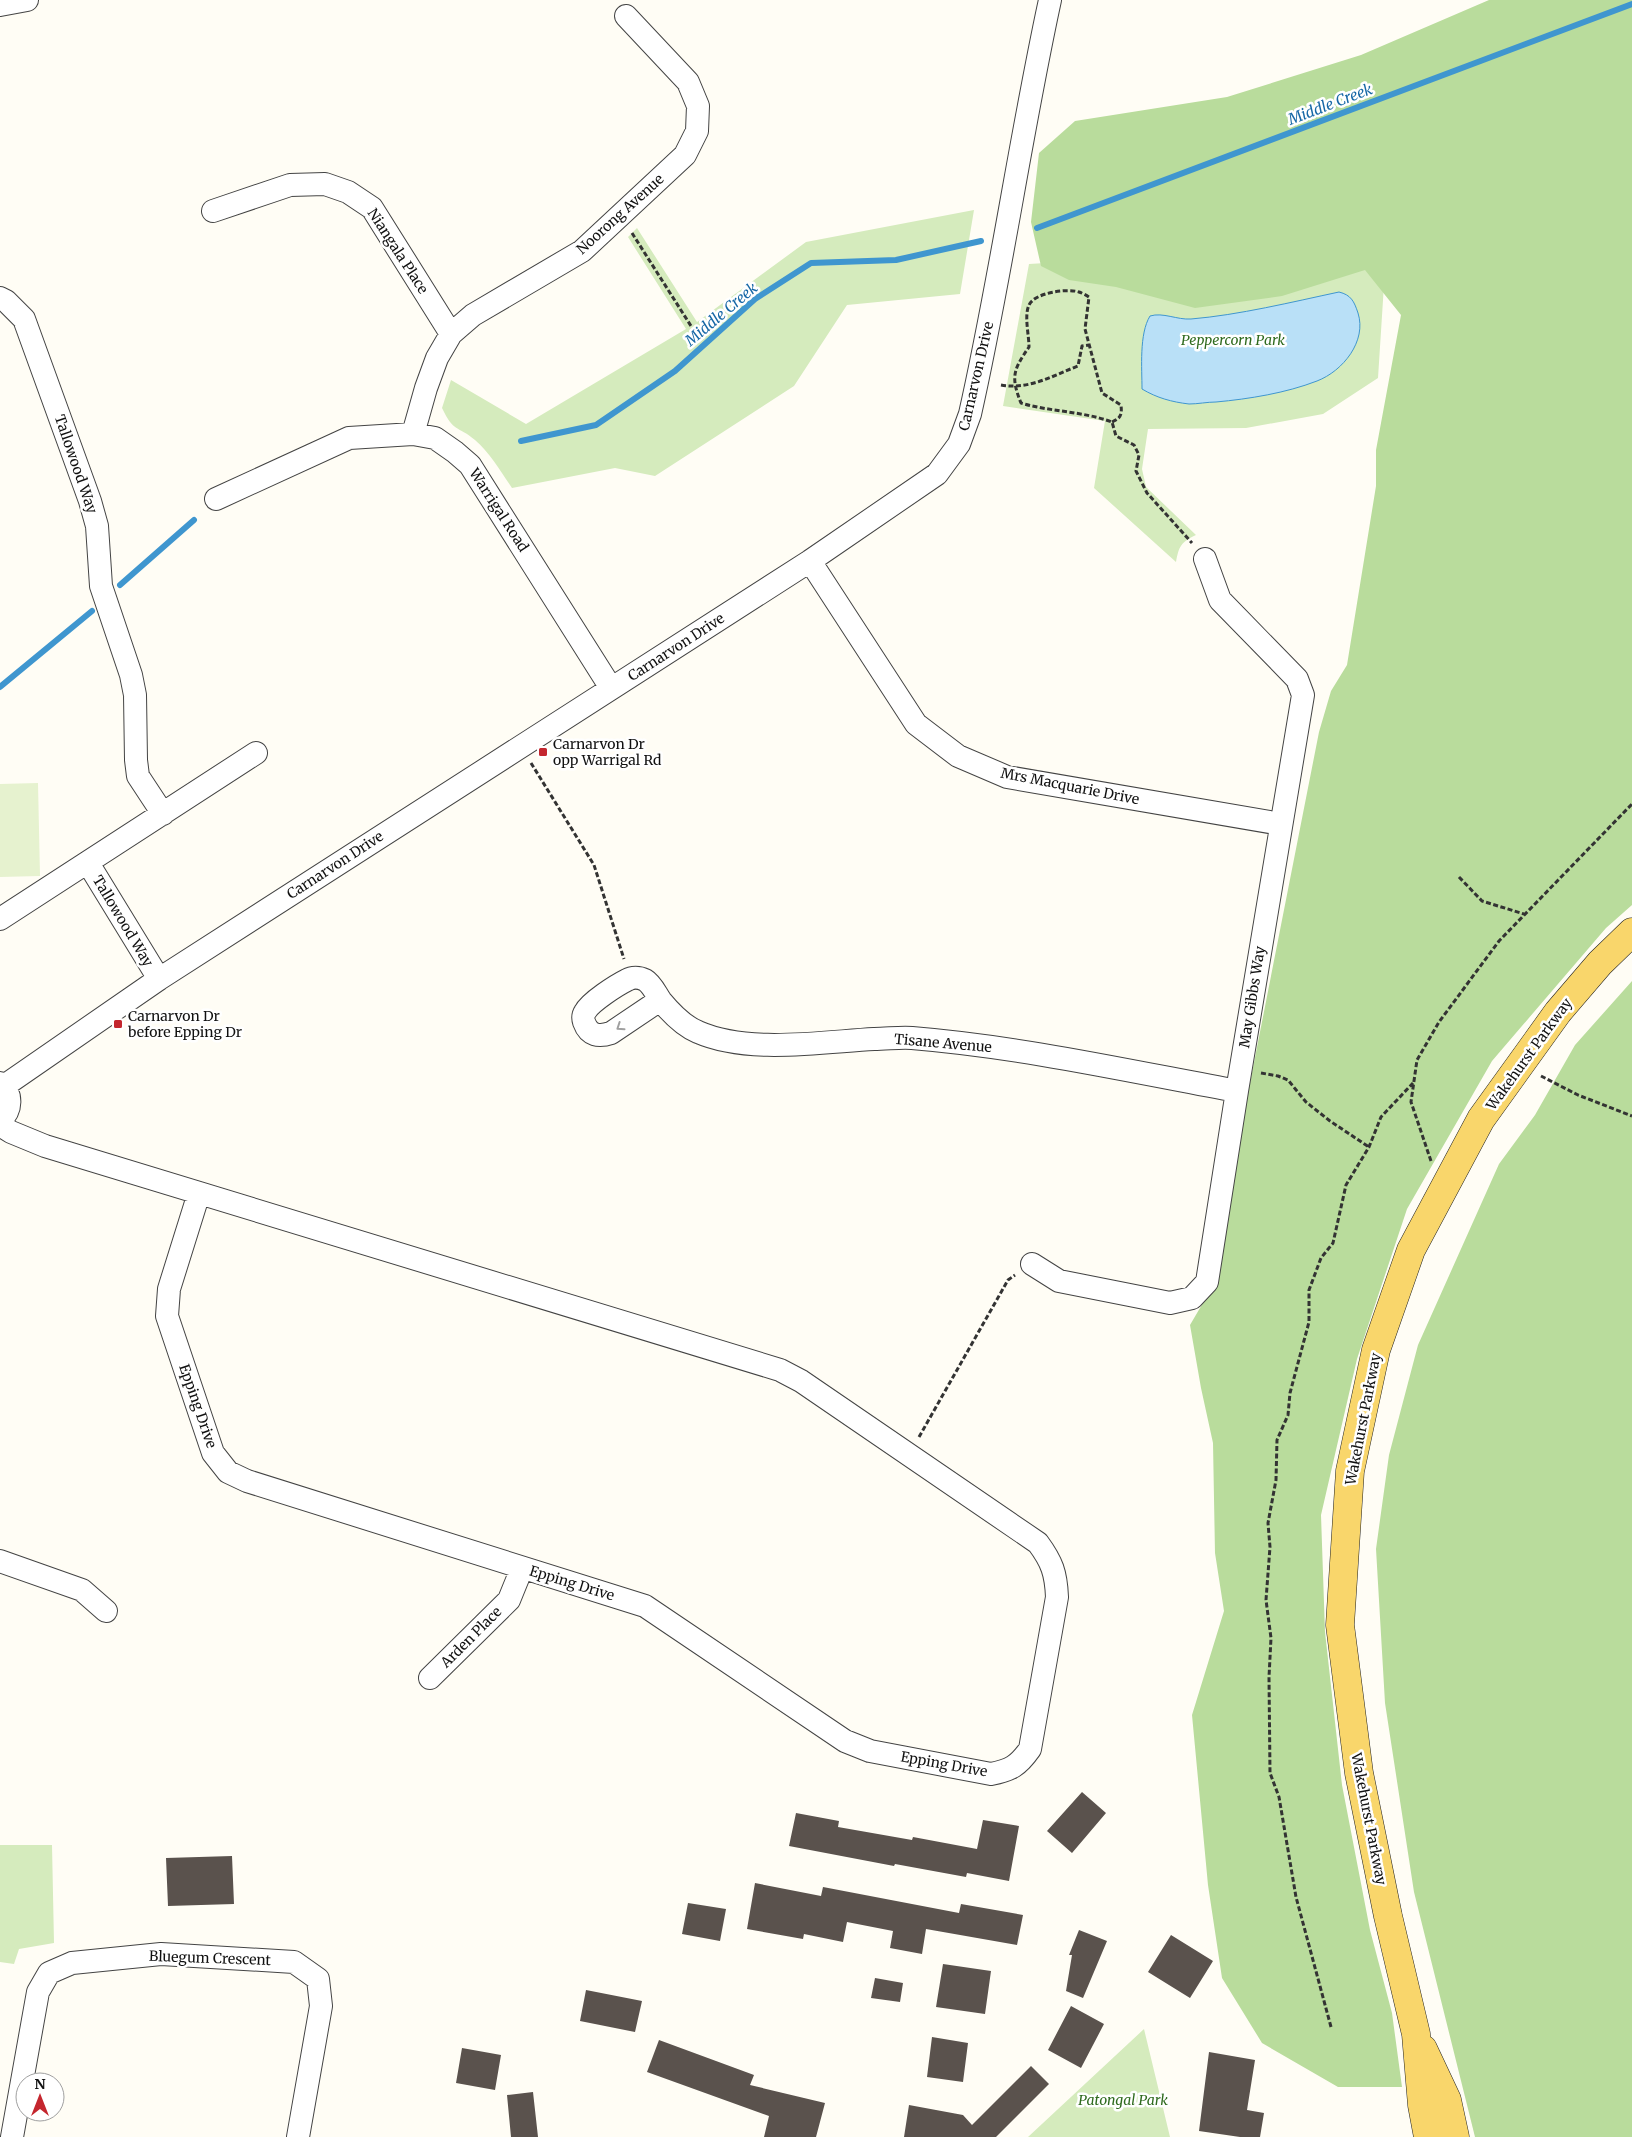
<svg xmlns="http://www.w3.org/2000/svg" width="1632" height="2137" font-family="Merriweather,serif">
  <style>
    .green { fill: #d5ebbd }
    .forest { fill: #b9dc9c }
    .pitch { fill: #e6f2cf }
    .water { fill: #b9e0f7; stroke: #3f96cf }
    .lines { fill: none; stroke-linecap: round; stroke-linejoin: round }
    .stream { stroke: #3f96cf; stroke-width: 6 }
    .building { fill: #5a524d }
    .minor-casing { stroke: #444; stroke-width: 24 }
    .major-casing { stroke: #222; stroke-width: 29 }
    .path { stroke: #333; stroke-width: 3; stroke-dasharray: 5 2.5; stroke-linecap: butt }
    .minor { stroke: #fff; stroke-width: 22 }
    .major { stroke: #f9d66b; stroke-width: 28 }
    .oneway { stroke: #a0a0a0 }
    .poi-dot { fill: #c4262e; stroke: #fff; stroke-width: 2 }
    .labels { text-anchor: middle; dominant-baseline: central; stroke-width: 5; stroke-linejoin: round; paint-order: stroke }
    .street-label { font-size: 14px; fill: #111; stroke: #fff }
    .park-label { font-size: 14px; font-style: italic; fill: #2f6b1f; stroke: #fff }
    .poi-label { font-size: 14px; fill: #111; stroke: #fff; text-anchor: start }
    .water-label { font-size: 15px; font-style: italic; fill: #1768a6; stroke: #fff }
  </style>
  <rect width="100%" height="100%" fill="#fffdf5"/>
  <path class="green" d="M 974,210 L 960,294 L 847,305 L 794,386 L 655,476 L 615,468 L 512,488 C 501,472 490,453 475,440 C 457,425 454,433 442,408 L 451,380 L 526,424 L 686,329 L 628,237 L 637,228 L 697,322 L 806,242 Z
    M 1367,244 L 1385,269 L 1378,378 L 1323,414 L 1246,428 L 1148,429 L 1142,469 L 1146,487 L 1196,535 C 1181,542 1179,546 1176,562 L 1094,488 L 1105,421 L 1003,406 L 1029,264 Z
    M 0,1845 L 52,1845 L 54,1943 L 19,1949 L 14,1964 L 0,1962 Z
    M 1144,2029 L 1170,2137 L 1028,2137 Z"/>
  <path class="forest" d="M 1489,0 L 1632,0 L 1632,905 L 1606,928 L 1492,1061 L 1407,1209 L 1357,1359 L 1321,1515 L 1325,1632 L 1342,1785 L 1370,1930 L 1392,2013 L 1402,2087 L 1338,2087 L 1262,2043 L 1222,1978 L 1208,1885 L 1192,1715 L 1224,1611 L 1215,1553 L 1213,1443 L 1201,1388 L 1190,1325 L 1217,1279 L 1247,1098 L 1319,732 L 1331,691 L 1347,665 L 1376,486 L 1376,450 L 1401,315 L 1365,270 L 1282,296 L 1195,308 L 1116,287 L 1069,280 L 1041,266 L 1031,222 L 1039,153 L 1075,121 L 1227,97 L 1361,55 Z
    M 1632,981 L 1632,2137 L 1475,2137 L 1414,1892 L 1385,1703 L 1376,1549 L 1389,1455 L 1418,1345 L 1499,1164 L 1535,1115 L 1575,1045 Z"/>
  <path class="pitch" d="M 38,783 L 40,876 L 0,877 L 0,784 Z"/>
  <path class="water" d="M 1339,292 C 1351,295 1354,301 1358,313 C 1367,341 1343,371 1317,381 C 1286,393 1249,399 1216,402 C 1207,402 1198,404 1189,404 C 1172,402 1157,398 1142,389 C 1142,368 1139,334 1150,316 C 1163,312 1177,320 1191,319 C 1239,315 1292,302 1339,292 Z"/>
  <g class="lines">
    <path class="stream" d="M 1037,228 L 1632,4
      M 521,441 L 596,425 L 675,371 L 755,299 L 811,263 L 896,260 L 981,241
      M 120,585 L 194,520
      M 0,687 L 92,611"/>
  </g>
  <path class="building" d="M 1082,1792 L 1106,1813 L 1072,1853 L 1047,1831 Z
    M 796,1813 L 839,1821 L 838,1827 L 912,1840 L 913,1837 L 977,1849 L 983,1820 L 1019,1826 L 1009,1881 L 967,1873 L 966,1877 L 895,1864 L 894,1866 L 789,1846 Z
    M 232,1856 L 234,1904 L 168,1906 L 166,1858 Z
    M 755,1883 L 821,1896 L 823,1887 L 959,1913 L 961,1904 L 1023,1915 L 1017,1945 L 926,1929 L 922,1954 L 890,1948 L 893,1931 L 847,1922 L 843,1942 L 804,1934 L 803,1939 L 747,1929 Z
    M 688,1903 L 726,1909 L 720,1941 L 682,1934 Z
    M 1079,1930 L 1107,1941 L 1083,1998 L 1066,1991 L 1072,1955 L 1069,1955 Z
    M 1171,1935 L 1213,1961 L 1190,1998 L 1148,1972 Z
    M 943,1964 L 991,1971 L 985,2014 L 936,2007 Z
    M 875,1978 L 903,1983 L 900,2002 L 871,1998 Z
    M 586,1990 L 642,2001 L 635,2032 L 580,2021 Z
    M 1071,2006 L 1104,2024 L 1081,2068 L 1048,2050 Z
    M 932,2037 L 968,2043 L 963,2082 L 927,2077 Z
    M 659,2040 L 754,2075 L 750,2085 L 825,2103 L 816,2137 L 764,2137 L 769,2116 L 647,2072 Z
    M 462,2048 L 501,2055 L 495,2090 L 456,2083 Z
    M 1209,2052 L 1255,2060 L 1247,2110 L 1264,2113 L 1260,2137 L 1240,2137 L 1199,2131 Z
    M 1031,2066 L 1049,2084 L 996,2137 L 904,2137 L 909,2105 L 963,2115 L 972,2125 Z
    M 533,2092 L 538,2137 L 511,2137 L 507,2095 Z"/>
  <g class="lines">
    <defs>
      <path id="minor" d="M 0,5 L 27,0
        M 213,211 L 290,185 L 325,184 L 348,192 L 372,208 L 451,334
        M 0,298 L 6,301 L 24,319 L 90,501 L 97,526 L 101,586 L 131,675 L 135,695 L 136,760 L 138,776 L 163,814
        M 413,434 L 426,388 L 437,358 L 451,334 L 473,315 L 582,251 L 685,155 L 697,131 L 698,106 L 688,82 L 626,16
        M 216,499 L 349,438 L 413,434 L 435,438 L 455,452 L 470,465 L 611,688
        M 810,561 L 916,724 L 958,756 L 1007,777 L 1281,824
        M 88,863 L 159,979
        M 0,919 L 256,753
        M 660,1000 L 611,1033 C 599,1037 589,1036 584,1022 C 583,1019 583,1015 585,1012 C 590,1002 617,985 627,980 C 632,977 639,977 645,980 C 652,984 656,994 661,1001 C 671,1013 683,1026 698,1032 C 748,1054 821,1042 874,1039 C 887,1039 900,1037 912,1038 C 1021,1047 1129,1071 1237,1091
        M 0,1083 C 13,1094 12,1110 0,1121
        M 4,1086 L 159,979 L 810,561 L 937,474 L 959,444 L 970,414 C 1001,277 1020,138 1050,0
        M 0,1125 L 11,1132 L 45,1146 L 780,1370 L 801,1381 L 1038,1543 C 1052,1562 1056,1573 1057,1597 L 1030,1749 C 1018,1766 1011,1770 991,1774 L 870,1751 L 845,1741 L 645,1606 L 247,1481 L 228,1472 L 213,1453 L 167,1316 L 169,1289 L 199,1193
        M 1032,1264 L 1059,1281 L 1170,1303 L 1192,1298 L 1207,1282 L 1237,1091 L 1303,695 L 1297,679 L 1220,600 L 1205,559
        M 0,1561 L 82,1590 L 106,1611
        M 430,1678 L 509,1600 L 522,1568
        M 12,2137 L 38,1992 L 49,1973 L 72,1963 L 161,1954 L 294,1962 L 318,1979 L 321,2006 L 298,2137"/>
      <path id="major" d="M 1423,2049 L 1447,2100 L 1455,2137
        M 1428,2137 L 1422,2105 L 1416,2034 L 1388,1916 L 1359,1773 L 1340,1625 L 1350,1471 L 1376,1350 L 1411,1250 L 1481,1119 L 1558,1012 L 1600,963 L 1632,932"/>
    </defs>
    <use href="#minor" class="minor-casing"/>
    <use href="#major" class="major-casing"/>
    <path class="path" d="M 632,233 L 691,326
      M 1001,385 C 1029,390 1052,376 1078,366 L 1082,346 L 1089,345
      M 1112,422 C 1121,418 1122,415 1121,405 L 1102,393 L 1085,329 L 1089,297 C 1086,295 1082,293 1079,292 C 1067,288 1034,293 1029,305 C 1024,316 1029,335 1029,347 C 1014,369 1010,376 1021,403 C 1051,412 1082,411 1112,422 L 1116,436 L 1134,445 L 1139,455 L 1136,471 L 1147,493 L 1192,543
      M 531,763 L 594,865 L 624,959
      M 1459,877 L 1482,901 L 1524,914
      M 1261,1073 L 1278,1076 L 1288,1080 L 1306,1102 L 1330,1121 L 1369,1147
      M 1541,1076 L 1578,1095 L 1632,1116
      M 1431,1161 L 1411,1102 L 1417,1060 L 1439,1022 L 1499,941 L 1632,804
      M 919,1437 L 1008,1280 L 1015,1275
      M 1331,2027 L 1296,1897 L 1279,1797 L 1270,1773 L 1269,1677 L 1271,1638 L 1266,1600 L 1270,1547 L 1268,1523 L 1276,1480 L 1277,1440 L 1288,1415 L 1290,1393 L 1309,1322 L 1309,1290 L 1321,1258 L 1333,1243 L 1346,1185 L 1369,1147 L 1381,1117 L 1413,1083"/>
    <use href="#minor" class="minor"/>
    <use href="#major" class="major"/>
  </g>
  <defs><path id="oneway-chevron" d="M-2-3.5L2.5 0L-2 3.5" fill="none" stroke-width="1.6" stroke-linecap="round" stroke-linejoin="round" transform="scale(1.25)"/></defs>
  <use class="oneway" href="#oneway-chevron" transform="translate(620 1027) rotate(146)"/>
  <g class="poi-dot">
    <rect x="538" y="747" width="10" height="10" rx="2.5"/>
    <rect x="113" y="1019" width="10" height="10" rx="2.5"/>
  </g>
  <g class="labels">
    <g class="street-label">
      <text transform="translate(620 214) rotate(-42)">Noorong Avenue</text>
      <text transform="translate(398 251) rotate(57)">Niangala Place</text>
      <text transform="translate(976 376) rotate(-77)">Carnarvon Drive</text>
      <text transform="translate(76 464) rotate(71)">Tallowood Way</text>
      <text transform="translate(499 510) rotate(57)">Warrigal Road</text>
      <text transform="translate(676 647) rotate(-33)">Carnarvon Drive</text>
      <text transform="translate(1070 786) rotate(11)">Mrs Macquarie Drive</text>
      <text transform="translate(335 865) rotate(-33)">Carnarvon Drive</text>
      <text transform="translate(123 921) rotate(59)">Tallowood Way</text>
      <text transform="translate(1252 997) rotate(-81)">May Gibbs Way</text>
      <text transform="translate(943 1043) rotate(5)">Tisane Avenue</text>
      <text transform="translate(1529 1054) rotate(-54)">Wakehurst Parkway</text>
      <text transform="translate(198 1406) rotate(71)">Epping Drive</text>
      <text transform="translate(1363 1419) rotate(-79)">Wakehurst Parkway</text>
      <text transform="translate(572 1583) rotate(17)">Epping Drive</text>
      <text transform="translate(471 1637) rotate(-45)">Arden Place</text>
      <text transform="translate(944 1764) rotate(10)">Epping Drive</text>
      <text transform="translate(1369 1819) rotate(79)">Wakehurst Parkway</text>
      <text transform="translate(210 1958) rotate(2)">Bluegum Crescent</text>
    </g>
    <g class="park-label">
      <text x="1233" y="340">Peppercorn Park</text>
      <text x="1123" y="2100">Patongal Park</text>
    </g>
    <g class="poi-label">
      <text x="553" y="744">Carnarvon Dr<tspan x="553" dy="16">opp Warrigal Rd</tspan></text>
      <text x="128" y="1016">Carnarvon Dr<tspan x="128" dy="16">before Epping Dr</tspan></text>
    </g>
    <g class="water-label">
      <text transform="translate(1330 104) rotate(-21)">Middle Creek</text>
      <text transform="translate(721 314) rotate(-40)">Middle Creek</text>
    </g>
  </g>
  <g transform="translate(40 2097)"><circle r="24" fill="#ffffff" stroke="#a0a0a0"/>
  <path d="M0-4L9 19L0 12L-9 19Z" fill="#c4262e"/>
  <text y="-8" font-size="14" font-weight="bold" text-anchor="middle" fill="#111111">N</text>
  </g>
</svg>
